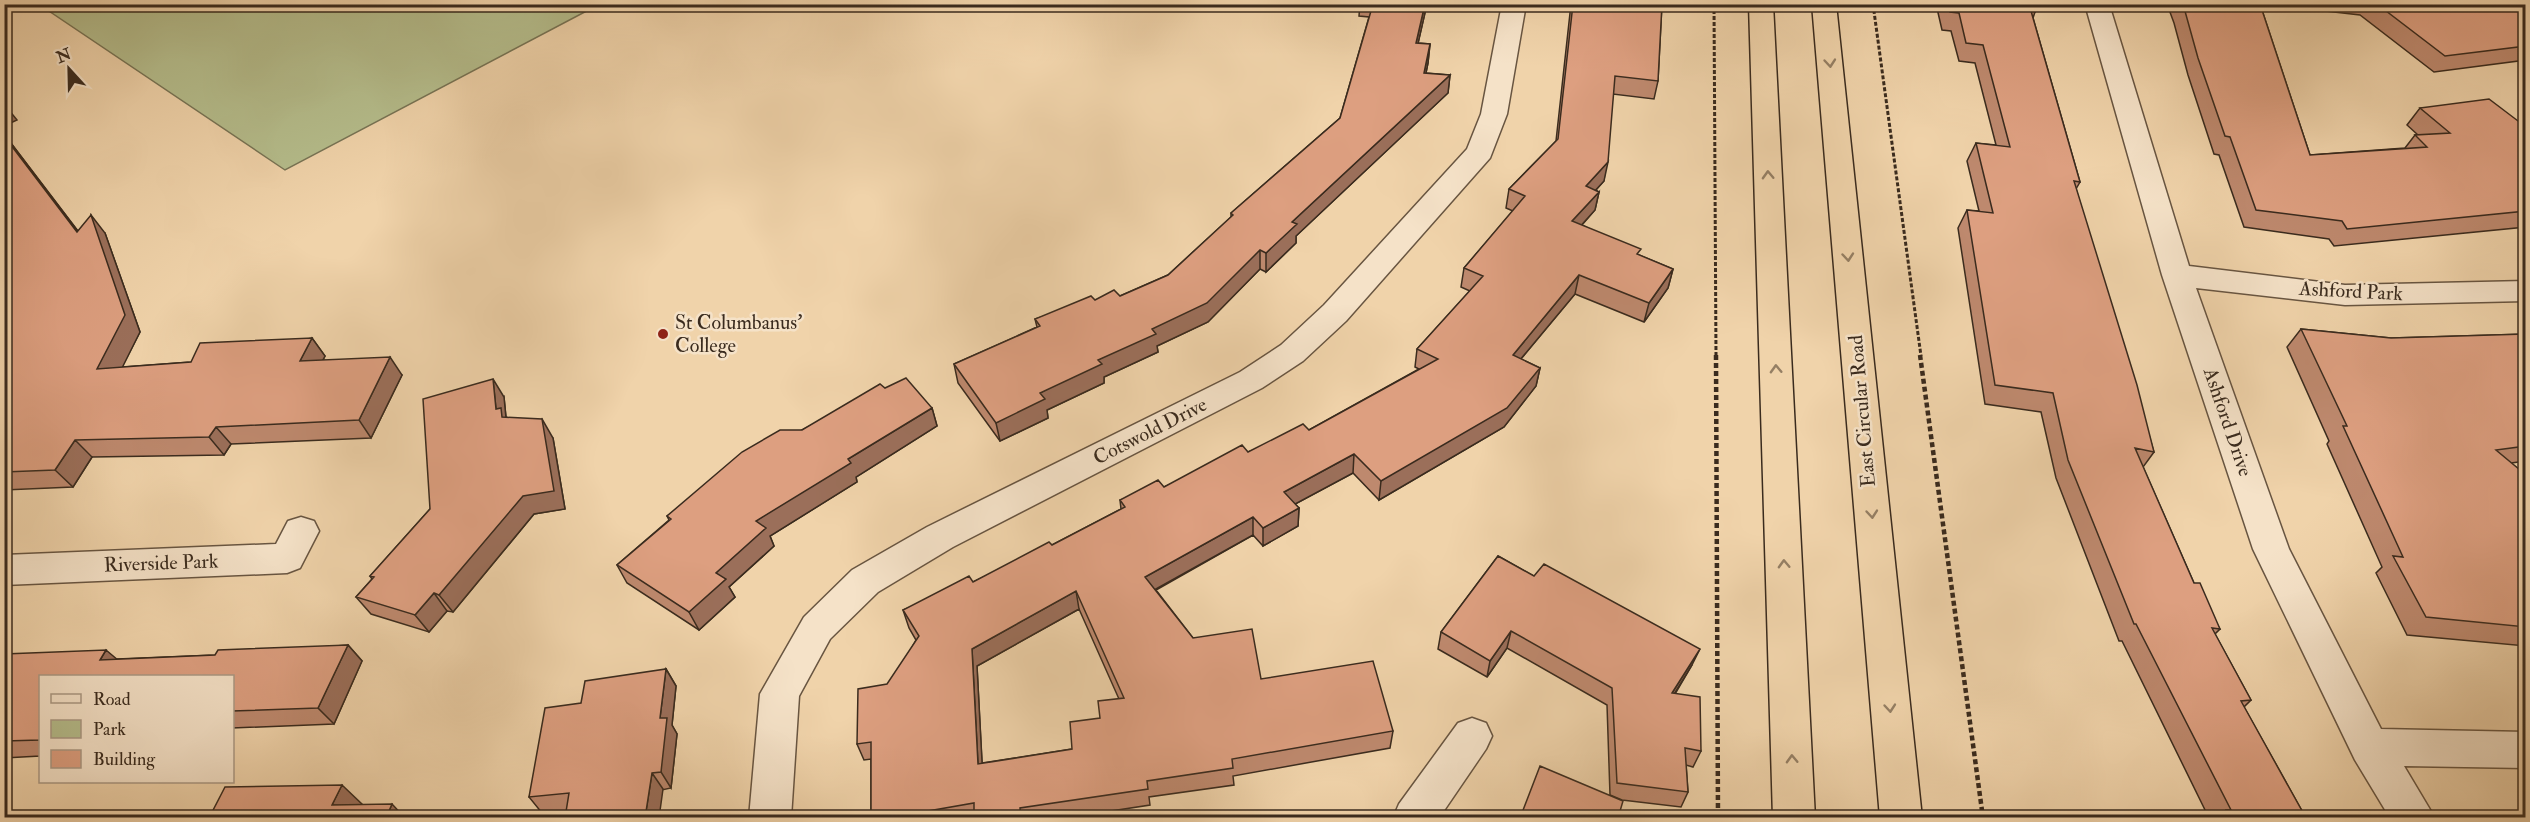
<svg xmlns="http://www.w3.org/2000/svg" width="2530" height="822" font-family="'IM FELL Double Pica',serif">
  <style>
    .green { fill: #b5bd8c; stroke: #787455; stroke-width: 1.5 }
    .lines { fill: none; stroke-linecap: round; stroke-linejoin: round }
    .minor-casing { stroke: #685541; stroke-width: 3 }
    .trunk-casing { stroke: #3a2b1e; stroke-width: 3 }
    .path-far1 { stroke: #3a2b1e; stroke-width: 3; stroke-dasharray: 4 2; stroke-linecap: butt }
    .path { stroke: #3a2b1e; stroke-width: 4.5; stroke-dasharray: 5 3; stroke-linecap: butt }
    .minor { fill: #f5e2c8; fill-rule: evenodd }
    .trunk { fill: #f0d3aa; fill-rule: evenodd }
    .wall { fill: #be896e; stroke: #3a2b1e; stroke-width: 1.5; fill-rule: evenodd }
    .shaded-wall { fill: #9b6f5a; stroke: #3a2b1e; stroke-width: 1.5 }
    .building { fill: #dd9f80; stroke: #3a2b1e; stroke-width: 1.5; fill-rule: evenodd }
    .oneway { stroke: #957f64 }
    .poi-dot { fill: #8f2418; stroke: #f5e2c8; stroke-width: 2 }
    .labels { text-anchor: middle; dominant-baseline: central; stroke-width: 5; stroke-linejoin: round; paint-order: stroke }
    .street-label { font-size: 20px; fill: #3a2b1e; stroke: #f5e2c8 }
    .poi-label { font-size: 20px; fill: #3a2b1e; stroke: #f5e2c8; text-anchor: start }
  </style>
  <rect width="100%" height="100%" fill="#f0d3aa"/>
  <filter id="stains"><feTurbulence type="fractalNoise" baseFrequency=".00333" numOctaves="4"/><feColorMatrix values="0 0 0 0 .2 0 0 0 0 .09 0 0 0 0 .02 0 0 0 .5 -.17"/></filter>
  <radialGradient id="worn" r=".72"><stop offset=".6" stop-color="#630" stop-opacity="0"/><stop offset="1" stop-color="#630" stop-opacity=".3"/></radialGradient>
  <path class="green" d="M 40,5 L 598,5 L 285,170 Z"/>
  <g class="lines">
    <defs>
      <path id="minor" d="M 1502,4 L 1526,4 L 1507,114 L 1490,158 L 1346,321 L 1303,361 L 1262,388 L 953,547 L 878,592 L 830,639 L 799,696 L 791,818 L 749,818 L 760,694 L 804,617 L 852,570 L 927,527 L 1240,372 L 1281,345 L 1324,305 L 1467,149 L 1481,114 Z
        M 2085,4 L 2109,4 L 2189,266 L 2345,285 L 2526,281 L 2526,301 L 2345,305 L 2196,288 L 2289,549 L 2381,729 L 2526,732 L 2526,768 L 2404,766 L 2435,818 L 2390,818 L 2355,760 L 2253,549 L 2162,275 Z
        M 301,517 L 314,521 L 319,531 L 300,568 L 287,573 L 4,585 L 4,555 L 276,544 L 288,521 Z
        M 1472,718 L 1486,723 L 1492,736 L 1486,749 L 1439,818 L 1393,818 L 1399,804 L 1458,723 Z"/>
      <path id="trunk" d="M 1749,4 L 1773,4 L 1815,818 L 1773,818 Z
        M 1812,4 L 1836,4 L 1922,818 L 1880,818 Z"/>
    </defs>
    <use href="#minor" class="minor-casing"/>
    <use href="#trunk" class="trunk-casing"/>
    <path class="path-far1" d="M 1714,4 L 1716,356
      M 1873,4 L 1921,356"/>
    <path class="path" d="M 1716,355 L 1718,818
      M 1920,355 L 1983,818"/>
    <use href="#minor" class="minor"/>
    <use href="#trunk" class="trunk"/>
  </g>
  <path class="wall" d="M 1360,4 L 1427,4 L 1418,43 L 1430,44 L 1428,63 L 1426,73 L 1450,75 L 1448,93 L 1296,236 L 1296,243 L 1266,272 L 1260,269 L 1208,322 L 1157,346 L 1158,352 L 1104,377 L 1104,383 L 1047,410 L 1048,418 L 1000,441 L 958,383 L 954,364 L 1037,327 L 1035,319 L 1095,300 L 1120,296 L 1168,275 L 1231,217 L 1231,213 L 1340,118 L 1369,17 L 1359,16 Z
    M 1571,4 L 1662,4 L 1658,81 L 1654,99 L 1613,94 L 1604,181 L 1596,190 L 1599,192 L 1595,210 L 1582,225 L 1639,255 L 1673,269 L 1668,288 L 1644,322 L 1575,294 L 1521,359 L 1540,368 L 1536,386 L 1504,427 L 1379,500 L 1353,473 L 1295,504 L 1299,508 L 1298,526 L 1263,546 L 1253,535 L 1156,590 L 1193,638 L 1261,679 L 1393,731 L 1390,748 L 1233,776 L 1234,785 L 1149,797 L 1150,805 L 1065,818 L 871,818 L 871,759 L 864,760 L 857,744 L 916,640 L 909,628 L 903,610 L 973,582 L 1052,545 L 1121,509 L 1120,500 L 1164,487 L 1248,452 L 1309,430 L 1419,369 L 1415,367 L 1417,349 L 1470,291 L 1461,287 L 1464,268 L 1513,211 L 1506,208 L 1509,189 L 1556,141 ZM 1079,609 L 1119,699 L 1100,718 L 1072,749 L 982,763 L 977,666 Z
    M 1936,4 L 2033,4 L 2035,12 L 2033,18 L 2080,182 L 2076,189 L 2154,452 L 2143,467 L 2194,583 L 2220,629 L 2215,634 L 2251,700 L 2244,707 L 2306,818 L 2209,818 L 2122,641 L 2119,641 L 2056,478 L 2041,412 L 1985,404 L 1958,228 L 1967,210 L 1979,211 L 1967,161 L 1976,143 L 1996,145 L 1975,63 L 1959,61 L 1951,31 L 1942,30 Z
    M 2167,4 L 2260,4 L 2310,155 L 2405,148 L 2415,135 L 2418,135 L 2407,125 L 2420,108 L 2526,127 L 2526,227 L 2334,246 L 2329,239 L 2244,227 L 2219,155 L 2214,154 L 2188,75 L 2174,23 Z
    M 2264,4 L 2526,4 L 2526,60 L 2434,72 L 2360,15 Z
    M 4,134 L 78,231 L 105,233 L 140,332 L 122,367 L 191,362 L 312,338 L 325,356 L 323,360 L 402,375 L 371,438 L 231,444 L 224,455 L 92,457 L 73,487 L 4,490 L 4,319 L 11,308 L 4,283 Z
    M 2301,329 L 2391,338 L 2526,334 L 2526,461 L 2511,463 L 2526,475 L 2526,646 L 2407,635 L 2376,573 L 2382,567 L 2327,444 L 2329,441 L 2287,347 Z
    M 885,388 L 932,408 L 937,426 L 856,477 L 857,482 L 770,536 L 774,546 L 729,587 L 735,597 L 699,630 L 627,583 L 617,565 L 669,520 L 667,516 L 802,430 Z
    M 504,397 L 506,417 L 553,438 L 565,509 L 534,514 L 453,612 L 447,611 L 429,632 L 371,614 L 356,597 L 372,579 L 370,576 L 430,509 Z
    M 1498,556 L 1692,665 L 1675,694 L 1701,751 L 1693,767 L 1686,765 L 1688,792 L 1681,807 L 1622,800 L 1610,795 L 1607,705 L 1507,648 L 1487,677 L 1438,649 L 1441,632 Z
    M 348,645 L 362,661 L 334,724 L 232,728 L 232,676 L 40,676 L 40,756 L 4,758 L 4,654 L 117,659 L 215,655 Z
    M 666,669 L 676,686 L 672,725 L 677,734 L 671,788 L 566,811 L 542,813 L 529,797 L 581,703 Z"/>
  <path class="shaded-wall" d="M 1425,4 L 1427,4 L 1414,61 L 1416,43 Z
    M 1430,44 L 1428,63 L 1422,92 L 1424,73 Z
    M 1450,75 L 1448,93 L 1296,236 L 1296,243 L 1266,272 L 1266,253 L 1292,222 Z
    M 4,104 L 17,120 L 4,126 Z
    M 4,134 L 92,250 L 77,232 L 4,136 Z
    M 1608,162 L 1604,181 L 1582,205 L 1586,186 Z
    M 1599,192 L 1595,210 L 1568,240 L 1572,221 Z
    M 91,215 L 105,233 L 140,332 L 113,386 L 97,369 Z
    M 1260,250 L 1260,269 L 1208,322 L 1157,346 L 1158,352 L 1104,377 L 1104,383 L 1047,410 L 1048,418 L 1000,441 L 996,423 L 1040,393 L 1152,329 Z
    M 1673,269 L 1668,288 L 1644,322 L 1649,303 Z
    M 1579,275 L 1575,294 L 1509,373 L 1513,355 Z
    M 312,338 L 325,356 L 313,378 L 300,361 Z
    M 390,357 L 402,375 L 371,438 L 359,420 Z
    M 1540,368 L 1536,386 L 1504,427 L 1379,500 L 1381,481 Z
    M 493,379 L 504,397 L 506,418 L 513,435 L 496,409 Z
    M 932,408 L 937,426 L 856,477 L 857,482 L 770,536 L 774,546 L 729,587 L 735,597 L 699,630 L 689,612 L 716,573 L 756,521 L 848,459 Z
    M 542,419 L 553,438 L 565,509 L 534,514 L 453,612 L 439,595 Z
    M 216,427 L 231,444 L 224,455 L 209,437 Z
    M 75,440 L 92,457 L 73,487 L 55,470 Z
    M 1354,454 L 1353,473 L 1284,510 L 1284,492 Z
    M 1299,508 L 1298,526 L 1263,546 L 1263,528 Z
    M 1253,517 L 1253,535 L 1147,594 L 1145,577 Z
    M 1076,591 L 1079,609 L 977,666 L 983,780 L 978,764 L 972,649 Z
    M 434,593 L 447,611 L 429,632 L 415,615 Z
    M 1511,631 L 1507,648 L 1487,677 L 1490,661 Z
    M 348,645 L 362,661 L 334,724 L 318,708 Z
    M 1700,649 L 1692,665 L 1665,709 L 1672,693 Z
    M 106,650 L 125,666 L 100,660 Z
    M 666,669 L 676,686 L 672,725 L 677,734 L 671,788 L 661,772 L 660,718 Z
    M 652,773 L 663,789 L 659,818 L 645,818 Z
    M 342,785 L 365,807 L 332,805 Z
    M 392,804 L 405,818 L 386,818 Z"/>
  <path class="building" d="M 1373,4 L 1425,4 L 1416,43 L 1430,44 L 1424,73 L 1450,75 L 1292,222 L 1297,224 L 1266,253 L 1260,250 L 1207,303 L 1152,329 L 1156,334 L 1098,360 L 1102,364 L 1040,393 L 1045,399 L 996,423 L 954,364 L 1040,326 L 1035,319 L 1091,296 L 1095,300 L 1114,290 L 1120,296 L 1168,275 L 1233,215 L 1231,213 L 1340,118 Z
    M 1573,4 L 1662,4 L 1658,81 L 1615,76 L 1608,162 L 1586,186 L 1599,192 L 1572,221 L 1641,249 L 1637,254 L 1673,269 L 1649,303 L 1579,275 L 1513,355 L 1540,368 L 1507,408 L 1381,481 L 1354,454 L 1284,492 L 1299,508 L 1263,528 L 1253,517 L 1145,577 L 1193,638 L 1252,629 L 1261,679 L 1373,661 L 1393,731 L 1232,759 L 1233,768 L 1147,781 L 1148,789 L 1020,808 L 1021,818 L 974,818 L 974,803 L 888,818 L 871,818 L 871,742 L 857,744 L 858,689 L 887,684 L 919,636 L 903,610 L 969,576 L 973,582 L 1049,542 L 1052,545 L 1125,507 L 1120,500 L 1158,480 L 1164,487 L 1242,445 L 1248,452 L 1303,424 L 1309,430 L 1438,359 L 1417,349 L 1483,276 L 1464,268 L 1525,196 L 1509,189 L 1558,139 ZM 1076,591 L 1124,698 L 1098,701 L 1100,718 L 1070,722 L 1072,749 L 978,764 L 972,649 Z
    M 1948,4 L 2033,4 L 2035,12 L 2031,11 L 2080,182 L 2074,181 L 2137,385 L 2154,452 L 2135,448 L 2194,583 L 2200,583 L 2220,629 L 2212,628 L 2251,700 L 2241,701 L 2306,818 L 2230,818 L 2226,810 L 2231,810 L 2136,624 L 2134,624 L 2068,460 L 2053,393 L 1995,385 L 1967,210 L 1993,213 L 1976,143 L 2010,147 L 1983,45 L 1966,43 L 1959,13 L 1950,12 Z
    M 2183,4 L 2260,4 L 2310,155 L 2427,147 L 2415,135 L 2450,133 L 2420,108 L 2489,99 L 2526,127 L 2526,211 L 2347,229 L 2342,221 L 2256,210 L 2230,137 L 2225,136 L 2198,58 Z
    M 2377,4 L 2526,4 L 2526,46 L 2445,56 Z
    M 4,136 L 77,232 L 91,215 L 125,315 L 97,369 L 191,362 L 200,343 L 312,338 L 300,361 L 390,357 L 359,420 L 216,427 L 209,437 L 75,440 L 55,470 L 4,472 L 4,319 L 11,308 L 4,283 Z
    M 2301,329 L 2391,338 L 2526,334 L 2526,446 L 2496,450 L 2526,475 L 2526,627 L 2426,617 L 2393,556 L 2403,557 L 2343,426 L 2347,426 Z
    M 906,378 L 932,408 L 848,459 L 851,463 L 756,521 L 766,528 L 716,573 L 726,579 L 689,612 L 617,565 L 671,519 L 667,516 L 742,452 L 780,430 L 802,430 L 880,384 L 885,388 Z
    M 493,379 L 496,409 L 501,408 L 502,417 L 542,419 L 554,491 L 523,496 L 439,595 L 434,593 L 415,615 L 356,597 L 374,577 L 370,576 L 430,509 L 423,399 Z
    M 1498,556 L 1534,576 L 1544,564 L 1700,649 L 1672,693 L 1700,697 L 1701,751 L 1685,748 L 1688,792 L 1617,783 L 1612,688 L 1511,631 L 1490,661 L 1441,632 Z
    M 348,645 L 318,708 L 232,711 L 232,676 L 40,676 L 40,740 L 4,741 L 4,654 L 106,650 L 100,660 L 215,655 L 218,650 Z
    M 666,669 L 660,718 L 667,718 L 661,772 L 652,773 L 645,818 L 565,818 L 569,793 L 529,797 L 545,708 L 581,703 L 585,681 Z
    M 1540,766 L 1623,801 L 1618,818 L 1520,818 Z
    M 342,785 L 332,805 L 392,804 L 386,818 L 209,818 L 225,787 Z"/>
  <defs><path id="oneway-chevron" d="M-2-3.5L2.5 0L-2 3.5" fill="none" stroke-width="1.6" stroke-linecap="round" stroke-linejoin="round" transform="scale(1.5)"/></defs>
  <g class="oneway">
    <use href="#oneway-chevron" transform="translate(1830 63) rotate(85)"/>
    <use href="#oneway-chevron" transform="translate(1768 175) rotate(-92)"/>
    <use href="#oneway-chevron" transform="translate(1848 257) rotate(85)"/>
    <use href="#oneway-chevron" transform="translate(1776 369) rotate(-92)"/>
    <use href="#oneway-chevron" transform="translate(1872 514) rotate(85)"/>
    <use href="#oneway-chevron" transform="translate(1784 564) rotate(-92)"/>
    <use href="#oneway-chevron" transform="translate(1890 708) rotate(85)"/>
    <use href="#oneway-chevron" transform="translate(1792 759) rotate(-92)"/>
  </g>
  <circle class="poi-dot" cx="663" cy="334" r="6"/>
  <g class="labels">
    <g class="street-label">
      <text transform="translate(2351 291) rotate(3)">Ashford Park</text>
      <text transform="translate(1862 411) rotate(-95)">East Circular Road</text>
      <text transform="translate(2228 422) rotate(71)">Ashford Drive</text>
      <text transform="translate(1150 431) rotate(-27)">Cotswold Drive</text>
      <text transform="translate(161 563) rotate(-2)">Riverside Park</text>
    </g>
    <g class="poi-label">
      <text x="675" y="322">St Columbanus'<tspan x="675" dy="23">College</tspan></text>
    </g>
  </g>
  <rect width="2530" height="822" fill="none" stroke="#f0d3aa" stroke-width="24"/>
  <rect x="6" y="6" width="2518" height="810" fill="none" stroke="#3a2b1e" stroke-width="3"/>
  <rect x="12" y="12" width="2506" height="798" fill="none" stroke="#3a2b1e" stroke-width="1.5"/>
  <rect x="39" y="675" width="195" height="108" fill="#f5e2c8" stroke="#aa9984" stroke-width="1.5"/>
  <rect x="51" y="694" width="30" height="9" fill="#f5e2c8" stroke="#aa9984" stroke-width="1.5"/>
  <text x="93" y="705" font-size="18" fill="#3a2b1e">Road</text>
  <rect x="51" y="720" width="30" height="18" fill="#b5bd8c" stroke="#aa9984" stroke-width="1.5"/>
  <text x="93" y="735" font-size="18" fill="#3a2b1e">Park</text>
  <rect x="51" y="750" width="30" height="18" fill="#dd9f80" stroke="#aa9984" stroke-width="1.5"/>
  <text x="93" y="765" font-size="18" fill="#3a2b1e">Building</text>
  <g transform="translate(69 69) rotate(338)" stroke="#f5e2c8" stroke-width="4.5" paint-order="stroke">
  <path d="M0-4.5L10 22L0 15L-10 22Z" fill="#3a2b1e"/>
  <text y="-9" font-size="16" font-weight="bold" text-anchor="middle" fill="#3a2b1e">N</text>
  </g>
  <rect width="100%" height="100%" filter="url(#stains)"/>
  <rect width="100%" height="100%" fill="url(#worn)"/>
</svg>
